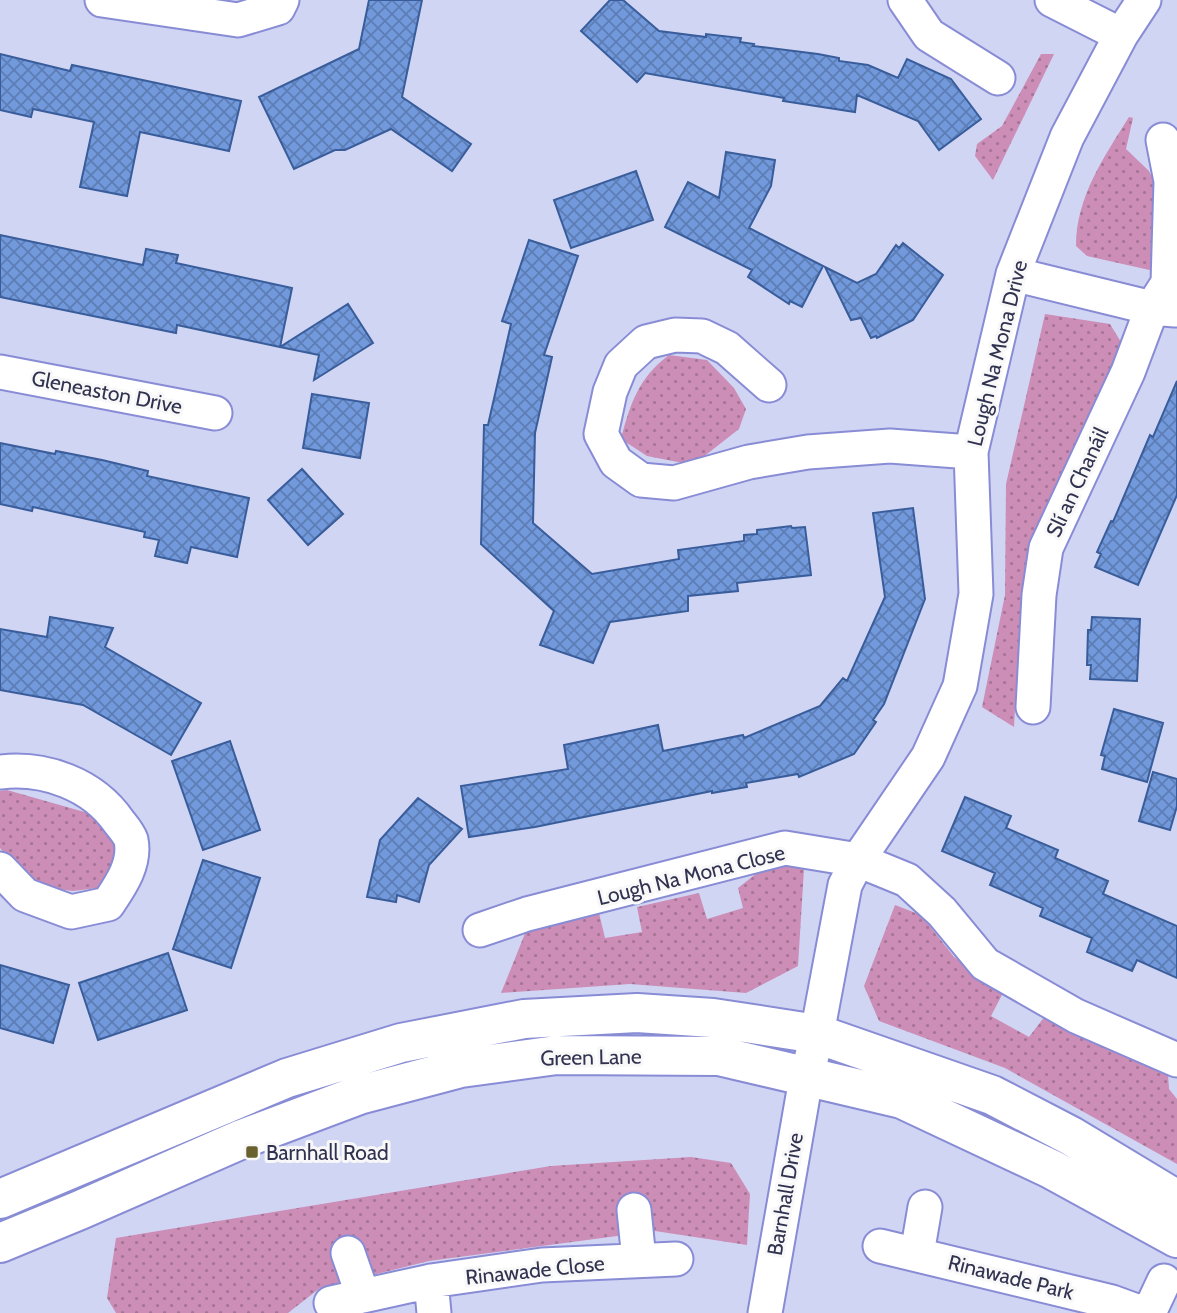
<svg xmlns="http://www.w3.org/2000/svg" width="1177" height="1313" font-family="Cabin,sans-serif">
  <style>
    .grass { fill: url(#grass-dots) }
    .building { fill: url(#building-cross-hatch); stroke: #395d9a; stroke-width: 2 }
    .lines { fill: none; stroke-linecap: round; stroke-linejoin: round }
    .street-casing { stroke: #888cd5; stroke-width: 37 }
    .secondary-casing { stroke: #888cd5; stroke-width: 42 }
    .street { stroke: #fff; stroke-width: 33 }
    .secondary { stroke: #fff; stroke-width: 38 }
    .poi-dot { fill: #69612e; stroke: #f8f8f8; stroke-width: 2.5 }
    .labels { text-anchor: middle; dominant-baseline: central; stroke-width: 6; stroke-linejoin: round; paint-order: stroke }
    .street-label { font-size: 21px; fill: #303250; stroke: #f8f8f8 }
    .poi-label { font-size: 21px; fill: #303250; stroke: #f8f8f8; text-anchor: start }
  </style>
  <defs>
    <pattern id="grass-dots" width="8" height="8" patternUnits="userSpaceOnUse" patternTransform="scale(1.75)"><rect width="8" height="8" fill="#cc8db6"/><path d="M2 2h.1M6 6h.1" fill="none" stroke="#a67496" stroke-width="1.8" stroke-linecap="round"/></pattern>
    <pattern id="building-cross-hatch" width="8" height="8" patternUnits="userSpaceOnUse" patternTransform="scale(1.75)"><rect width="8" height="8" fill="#7199db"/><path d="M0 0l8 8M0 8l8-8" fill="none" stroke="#5d7db4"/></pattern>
  </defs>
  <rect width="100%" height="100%" fill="#d1d5f4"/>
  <path class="grass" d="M 1041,54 L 1054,54 L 993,180 L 975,156 L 977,144 L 1002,126 Z
    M 1129,117 L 1133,118 L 1126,149 L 1149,171 L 1155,183 L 1154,271 L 1087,256 L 1076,246 C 1076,197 1104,157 1129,117 Z
    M 1045,314 L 1110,324 L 1121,342 L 1118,367 L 1038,555 L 1016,689 L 1014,727 L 982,707 L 1005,595 L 1006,484 Z
    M 669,355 L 707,360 L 734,388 L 746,409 L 739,429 L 693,465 L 647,456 L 621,439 C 630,404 639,377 669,355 Z
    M 7,790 L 95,815 L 122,837 L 116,864 L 98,888 L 73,891 L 49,888 L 20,872 L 0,848 L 0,791 Z
    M 784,865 L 804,869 L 798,966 L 746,993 L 630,984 L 501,993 L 526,931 L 599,913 L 605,938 L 642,932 L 637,907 L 699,893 L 707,919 L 743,908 L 738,888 L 757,873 Z
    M 895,905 L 921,915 L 954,957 L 1004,991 L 991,1016 L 1029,1037 L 1045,1016 L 1168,1074 L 1169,1089 L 1177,1099 L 1177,1164 L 1005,1068 L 879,1021 L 864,986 Z
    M 691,1157 L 731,1163 L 750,1194 L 747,1245 L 655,1231 L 429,1261 L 320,1288 L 288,1313 L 116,1313 L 107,1298 L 116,1238 L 551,1166 Z"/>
  <path class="building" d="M 369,0 L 422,0 L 402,97 L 471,144 L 452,171 L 391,129 L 345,150 L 335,150 L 294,169 L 259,97 L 359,49 Z
    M 610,0 L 623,0 L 659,31 L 706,37 L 706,34 L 741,38 L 740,42 L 754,44 L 753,46 L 818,54 L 839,58 L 839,61 L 868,65 L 898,78 L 907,59 L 951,79 L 981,119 L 939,150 L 918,121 L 857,95 L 855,112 L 783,101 L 784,98 L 645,73 L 637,82 L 581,31 Z
    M 0,54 L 70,71 L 72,65 L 241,101 L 229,151 L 140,132 L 127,196 L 80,187 L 94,122 L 33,109 L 31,117 L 0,110 Z
    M 726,152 L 775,160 L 771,186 L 749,228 L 823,266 L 802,307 L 790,301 L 789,304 L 748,277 L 752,270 L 665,227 L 688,182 L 719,198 Z
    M 636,171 L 653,220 L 571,248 L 554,200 Z
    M 0,235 L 143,265 L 146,249 L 178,255 L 176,263 L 292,288 L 280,347 L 177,325 L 176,333 L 0,297 Z
    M 529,240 L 578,256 L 544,355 L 552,357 L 535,433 L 533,523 L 592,574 L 679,559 L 678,550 L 744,541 L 744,535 L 757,534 L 757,530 L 791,526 L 792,528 L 805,527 L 811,575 L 737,583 L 738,591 L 688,596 L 688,611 L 610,622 L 593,663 L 540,645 L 554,611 L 481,544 L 484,425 L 488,425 L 511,324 L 502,321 Z
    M 903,243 L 943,275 L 913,320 L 877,338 L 876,336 L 871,338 L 861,318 L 851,320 L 825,267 L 857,283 L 876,274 L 896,245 L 899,248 Z
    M 348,304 L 373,343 L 314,380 L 319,355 L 280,347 Z
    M 1177,381 L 1177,495 L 1138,585 L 1095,567 L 1101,554 L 1097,552 L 1111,521 L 1113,522 L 1150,435 L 1153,437 Z
    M 312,394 L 369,403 L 360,458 L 303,448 Z
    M 0,443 L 55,454 L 56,451 L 102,460 L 148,471 L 147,476 L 249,498 L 237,557 L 191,547 L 187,563 L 155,556 L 159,540 L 144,537 L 145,532 L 33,507 L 32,511 L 0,504 Z
    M 302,469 L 343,514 L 308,545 L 268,500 Z
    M 913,508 L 925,599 L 884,704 L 873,720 L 876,722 L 854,754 L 799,777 L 798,774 L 746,783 L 747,787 L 712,793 L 712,791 L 535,827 L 469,837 L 461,786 L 568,769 L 564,745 L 658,725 L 663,751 L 743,735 L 744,738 L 820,706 L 843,678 L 847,681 L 885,597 L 873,513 Z
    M 50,617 L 113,628 L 105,647 L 201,703 L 171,755 L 83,705 L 0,690 L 0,629 L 47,637 Z
    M 1092,617 L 1140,619 L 1137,681 L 1090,679 L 1091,665 L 1087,665 L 1088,630 L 1091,630 Z
    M 1114,709 L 1163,723 L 1147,782 L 1102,769 L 1105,756 L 1101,755 Z
    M 230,741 L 260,830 L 203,850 L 172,761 Z
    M 1153,772 L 1177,779 L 1177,806 L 1170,830 L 1139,821 Z
    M 965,797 L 1011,816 L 1006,828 L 1058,850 L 1055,858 L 1108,881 L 1103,894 L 1177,926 L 1177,978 L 1137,960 L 1132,971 L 1087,952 L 1092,938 L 1040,916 L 1043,908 L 990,885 L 995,873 L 942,851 Z
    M 418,798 L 462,829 L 429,865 L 419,902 L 397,895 L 396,902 L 367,897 L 380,840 Z
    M 203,860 L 260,878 L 231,968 L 173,949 Z
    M 168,953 L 187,1010 L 98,1040 L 79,983 Z
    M 0,965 L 69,985 L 53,1043 L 0,1028 Z"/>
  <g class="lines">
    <defs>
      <path id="street" d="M 102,0 L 238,20 L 278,8 L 282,0
        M 905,0 L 929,35 L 998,78
        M 1052,0 L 1121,35
        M 1013,274 L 1152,308 L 1175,310
        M 0,372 L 215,413
        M 769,385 L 727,348 L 702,336 L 675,335 L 646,342 L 621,365 L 610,392 L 601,434 L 616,462 L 641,480 L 674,483 L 749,462 L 808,452 L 890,446 L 971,452
        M 1033,707 L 1039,595 L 1046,548 L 1128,372 L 1152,308 L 1168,283 L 1171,181 L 1163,140
        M 0,772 C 45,767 93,784 119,822 C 123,827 129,834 131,840 C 136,864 120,886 108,904 L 71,912 L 25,895 L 0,869
        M 480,930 L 527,914 L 785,848 L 858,860 L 907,880 L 942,912 L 985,964 L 1076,1016 L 1177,1060
        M 634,1210 L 639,1260
        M 880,1246 L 1112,1302 L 1142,1313
        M 348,1253 L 363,1296
        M 917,1254 L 925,1207
        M 431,1281 L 434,1313
        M 331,1303 L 431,1281 L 542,1265 L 676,1259
        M 765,1313 L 804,1090 L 817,1034 L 845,885 L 858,860 L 928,757 L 960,686 L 976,594 L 971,452 L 1013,274 L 1067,137 L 1121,35 L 1144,0
        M 1149,1313 L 1164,1281"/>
      <path id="secondary" d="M 0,1199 L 287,1078 L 401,1043 L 524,1019 L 637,1013 L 713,1018 L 817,1034 L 992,1095 L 1071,1136 L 1177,1200
        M 0,1243 L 80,1210 L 242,1139 L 359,1095 L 461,1068 L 557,1055 L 719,1056 L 902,1099 L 1051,1169 L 1177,1238"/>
    </defs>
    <use href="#street" class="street-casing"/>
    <use href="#secondary" class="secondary-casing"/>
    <use href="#street" class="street"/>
    <use href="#secondary" class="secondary"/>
  </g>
  <rect class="poi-dot" x="245" y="1145" width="14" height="14" rx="3.5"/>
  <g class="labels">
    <g class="street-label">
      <text transform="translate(997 353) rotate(-76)">Lough Na Mona Drive</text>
      <text transform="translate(107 392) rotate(11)">Gleneaston Drive</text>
      <text transform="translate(1077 482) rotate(-65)">Slí an Chanáil</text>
      <text transform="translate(691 875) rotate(-14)">Lough Na Mona Close</text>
      <text transform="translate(591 1057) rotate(-1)">Green Lane</text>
      <text transform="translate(785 1194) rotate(-80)">Barnhall Drive</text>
      <text transform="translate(535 1270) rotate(-6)">Rinawade Close</text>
      <text transform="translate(1011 1277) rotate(14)">Rinawade Park</text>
    </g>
    <g class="poi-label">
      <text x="266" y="1152">Barnhall Road</text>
    </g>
  </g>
</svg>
